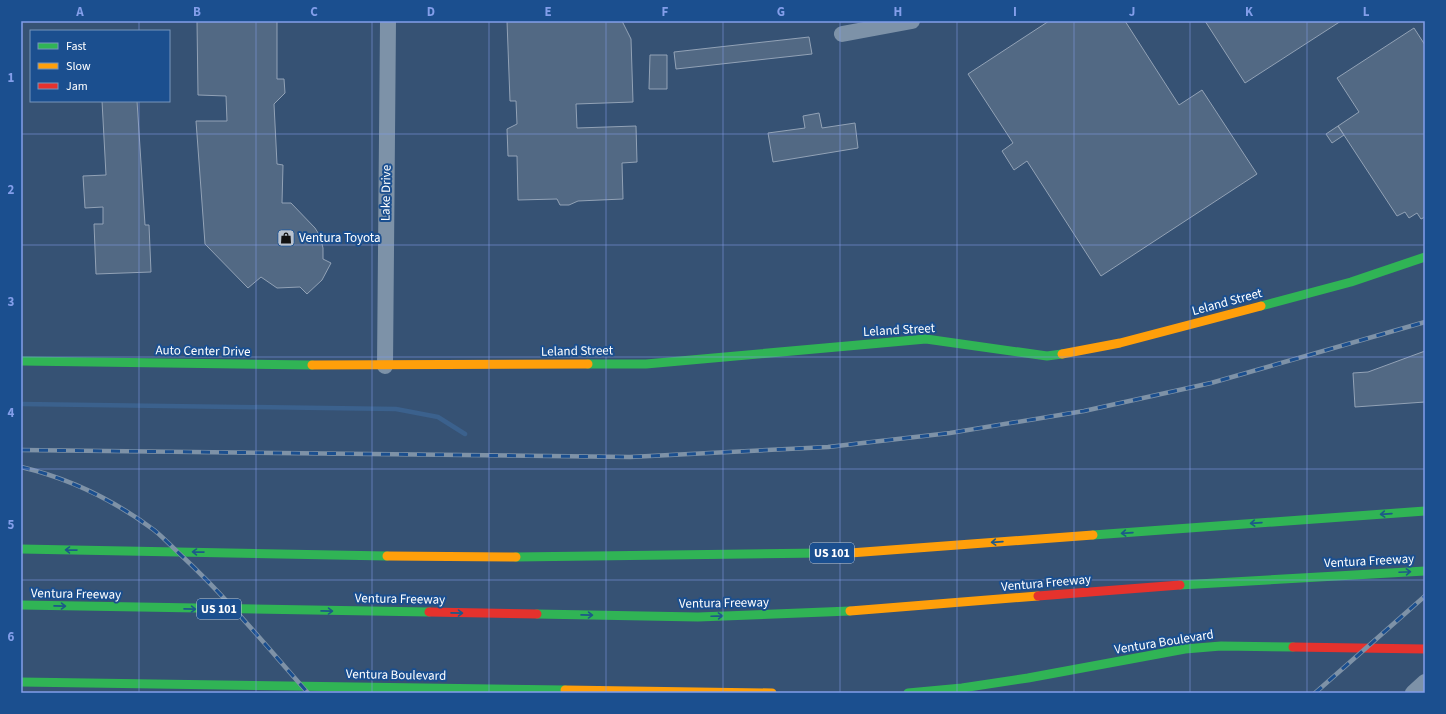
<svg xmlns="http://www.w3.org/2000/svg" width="1446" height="714" font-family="'Source Sans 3',sans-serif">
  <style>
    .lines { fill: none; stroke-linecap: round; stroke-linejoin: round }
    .stream { stroke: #3b618d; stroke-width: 4.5 }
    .building { fill: #526984; stroke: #92a2b6 }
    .street { stroke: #7d92a8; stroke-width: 16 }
    .fast { stroke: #30b455; stroke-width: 9 }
    .slow { stroke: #ff9f0a; stroke-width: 9 }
    .jam { stroke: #e5322d; stroke-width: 9 }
    .rail-casing { stroke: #7e92a7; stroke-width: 4.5 }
    .rail { stroke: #1b4f8f; stroke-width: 3; stroke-dasharray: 9; stroke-linecap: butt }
    .oneway { stroke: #1d5989 }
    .grid { fill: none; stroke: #839eea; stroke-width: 1; stroke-opacity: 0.55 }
    .labels { text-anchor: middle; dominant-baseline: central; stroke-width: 4; stroke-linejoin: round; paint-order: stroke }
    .shield { fill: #1b4f8f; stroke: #bbcadd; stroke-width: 1 }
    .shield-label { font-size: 12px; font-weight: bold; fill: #fff }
    .street-label { font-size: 13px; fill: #fff; stroke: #1b4f8f }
    .poi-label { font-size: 13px; fill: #fff; stroke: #1b4f8f; text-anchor: start }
    .neatline { fill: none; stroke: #839eea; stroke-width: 1.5 }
    .grid-label { font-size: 13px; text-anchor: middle; font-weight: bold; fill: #839eea }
  </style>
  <rect width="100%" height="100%" fill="#365274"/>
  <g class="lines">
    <path class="stream" d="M 21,404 L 396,409 L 438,417 L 465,434"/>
  </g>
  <path class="building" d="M 197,21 L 277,21 L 277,79 L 284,79 L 285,93 L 274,104 L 277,164 L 283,165 L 282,203 L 291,203 L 315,228 L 320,236 L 323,248 L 323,259 L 331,263 L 322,280 L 307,294 L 300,287 L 277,288 L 261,277 L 248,288 L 205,244 L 196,121 L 227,121 L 226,96 L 198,95 Z
    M 507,21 L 622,21 L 631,39 L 633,102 L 576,104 L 577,128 L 636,126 L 637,162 L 622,163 L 623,199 L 578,201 L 569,205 L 560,205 L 557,199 L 518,200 L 517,156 L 508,156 L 507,129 L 517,124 L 516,101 L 510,101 Z
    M 1049,21 L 1125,21 L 1179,105 L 1202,90 L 1257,174 L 1101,276 L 1027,161 L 1014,170 L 1002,151 L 1013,143 L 968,74 Z
    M 1205,21 L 1341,21 L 1245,83 Z
    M 1414,28 L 1425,45 L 1425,217 L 1421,219 L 1417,213 L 1409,218 L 1405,212 L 1397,216 L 1338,126 L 1359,112 L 1337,78 Z
    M 809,37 L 812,54 L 676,69 L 674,52 Z
    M 650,55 L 667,55 L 667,89 L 649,89 Z
    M 102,101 L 137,101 L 145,225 L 149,225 L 151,272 L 96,274 L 94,224 L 103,224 L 103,207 L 85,208 L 83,176 L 106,175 Z
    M 819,113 L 822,128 L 855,123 L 858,148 L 773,162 L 768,133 L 805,128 L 803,116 Z
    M 1338,126 L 1344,135 L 1332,143 L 1326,134 Z
    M 1425,351 L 1425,402 L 1355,407 L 1353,373 L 1368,372 Z"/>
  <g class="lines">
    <path class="street" d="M 842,34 L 912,21
      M 385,366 L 388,21
      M 1413,693 L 1425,682"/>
    <path class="fast" d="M 1261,306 L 1351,282 L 1425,257
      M 21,361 L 312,365
      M 588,364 L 646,364 L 926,339 L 1047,356 L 1062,354
      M 1093,535 L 1425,511
      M 21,549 L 387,556
      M 516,557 L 822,553
      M 1180,585 L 1425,571
      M 21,605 L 429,612
      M 537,614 L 698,617 L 850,611
      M 21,682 L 565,690
      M 908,693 L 962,688 L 1028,678 L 1185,649 L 1221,646 L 1293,647"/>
    <path class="slow" d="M 1062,354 L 1120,343 L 1261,306
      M 312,365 L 588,364
      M 822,553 L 850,553 L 1093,535
      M 387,556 L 516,557
      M 850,611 L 1038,596
      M 565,690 L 772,693"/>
    <path class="jam" d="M 1038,596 L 1180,585
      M 429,612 L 537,614
      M 1293,647 L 1425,649"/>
    <defs>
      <path id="rail" d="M 21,450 L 630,457 L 828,447 L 950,433 L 1084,411 L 1211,383 L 1425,322
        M 21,467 C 68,478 115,501 154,530 C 164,538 173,548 183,557 C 228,599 267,647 308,693
        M 1315,693 L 1425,596"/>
    </defs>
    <use href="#rail" class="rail-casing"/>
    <use href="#rail" class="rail"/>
  </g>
  <defs><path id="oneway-shaft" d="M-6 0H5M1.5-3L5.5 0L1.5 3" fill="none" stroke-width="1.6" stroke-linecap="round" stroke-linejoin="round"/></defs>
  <g class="oneway">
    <use href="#oneway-shaft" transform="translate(1386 514) rotate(176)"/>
    <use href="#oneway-shaft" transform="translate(1256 523) rotate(176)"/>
    <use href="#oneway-shaft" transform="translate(1127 533) rotate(176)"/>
    <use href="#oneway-shaft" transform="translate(997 542) rotate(176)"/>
    <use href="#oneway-shaft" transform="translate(71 550) rotate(-179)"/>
    <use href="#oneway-shaft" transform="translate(198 552) rotate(-179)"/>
    <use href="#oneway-shaft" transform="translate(1405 572) rotate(-3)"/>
    <use href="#oneway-shaft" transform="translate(60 606) rotate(1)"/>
    <use href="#oneway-shaft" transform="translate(190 609) rotate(1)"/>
    <use href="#oneway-shaft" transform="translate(327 611) rotate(1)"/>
    <use href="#oneway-shaft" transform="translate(457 613) rotate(1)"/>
    <use href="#oneway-shaft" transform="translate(587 615) rotate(1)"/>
    <use href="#oneway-shaft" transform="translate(717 616) rotate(-2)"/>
  </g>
  <path class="grid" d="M 139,21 L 139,31M 256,21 L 256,693M 372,21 L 372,693M 489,21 L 489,693M 606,21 L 606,693M 723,21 L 723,693M 840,21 L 840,693M 957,21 L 957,693M 1074,21 L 1074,693M 1190,21 L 1190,693M 1307,21 L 1307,693M 139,101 L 139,693M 21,134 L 1425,134M 21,245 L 1425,245M 21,357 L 1425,357M 21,469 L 1425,469M 21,580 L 1425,580"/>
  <defs>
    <symbol id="shop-square" viewBox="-11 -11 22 22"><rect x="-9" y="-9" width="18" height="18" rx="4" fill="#b9c2ce" stroke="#1b4f8f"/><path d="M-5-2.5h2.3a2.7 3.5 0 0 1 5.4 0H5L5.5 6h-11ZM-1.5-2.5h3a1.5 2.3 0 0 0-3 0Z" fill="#111"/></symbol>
  </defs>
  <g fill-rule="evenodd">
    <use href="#shop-square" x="276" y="228" width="20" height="20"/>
  </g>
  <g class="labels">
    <g class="shield">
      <rect x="810" y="543" width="44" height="20" rx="3"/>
      <rect x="197" y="599" width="44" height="20" rx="3"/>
    </g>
    <g class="shield-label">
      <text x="832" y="553">US 101</text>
      <text x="219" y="609">US 101</text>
    </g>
    <g class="street-label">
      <text transform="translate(386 193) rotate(-89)">Lake Drive</text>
      <text transform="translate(1227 302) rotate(-15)">Leland Street</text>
      <text transform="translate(899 330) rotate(-3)">Leland Street</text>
      <text transform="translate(203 351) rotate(1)">Auto Center Drive</text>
      <text transform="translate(577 351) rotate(-1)">Leland Street</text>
      <text transform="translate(1369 561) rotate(-3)">Ventura Freeway</text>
      <text transform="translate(1046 583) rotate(-5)">Ventura Freeway</text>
      <text transform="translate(76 594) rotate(1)">Ventura Freeway</text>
      <text transform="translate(400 599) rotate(1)">Ventura Freeway</text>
      <text transform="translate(724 603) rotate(-1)">Ventura Freeway</text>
      <text transform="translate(1164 642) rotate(-9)">Ventura Boulevard</text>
      <text transform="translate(396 675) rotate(1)">Ventura Boulevard</text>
    </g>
    <g class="poi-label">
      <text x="299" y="238">Ventura Toyota</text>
    </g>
  </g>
  <rect width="1446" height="714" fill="none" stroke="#1b4f8f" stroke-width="44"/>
  <rect x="30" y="30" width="140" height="72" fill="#1b4f8f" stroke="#7695bc"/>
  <rect x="38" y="43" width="20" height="6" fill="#30b455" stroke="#7695bc"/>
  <text x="66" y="50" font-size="12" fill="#ffffff">Fast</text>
  <rect x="38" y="63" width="20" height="6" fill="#ff9f0a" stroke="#7695bc"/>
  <text x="66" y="70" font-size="12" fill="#ffffff">Slow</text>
  <rect x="38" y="83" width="20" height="6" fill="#e5322d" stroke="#7695bc"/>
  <text x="66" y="90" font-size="12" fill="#ffffff">Jam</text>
  <rect x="22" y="22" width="1402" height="670" class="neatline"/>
  <g class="grid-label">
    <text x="80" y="16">A</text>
    <text x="197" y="16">B</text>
    <text x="314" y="16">C</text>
    <text x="431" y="16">D</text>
    <text x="548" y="16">E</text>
    <text x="665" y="16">F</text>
    <text x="781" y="16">G</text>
    <text x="898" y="16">H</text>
    <text x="1015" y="16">I</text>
    <text x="1132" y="16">J</text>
    <text x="1249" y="16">K</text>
    <text x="1366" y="16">L</text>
    <text x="11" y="82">1</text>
    <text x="11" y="194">2</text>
    <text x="11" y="306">3</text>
    <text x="11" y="417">4</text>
    <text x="11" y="529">5</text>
    <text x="11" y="641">6</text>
  </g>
</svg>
